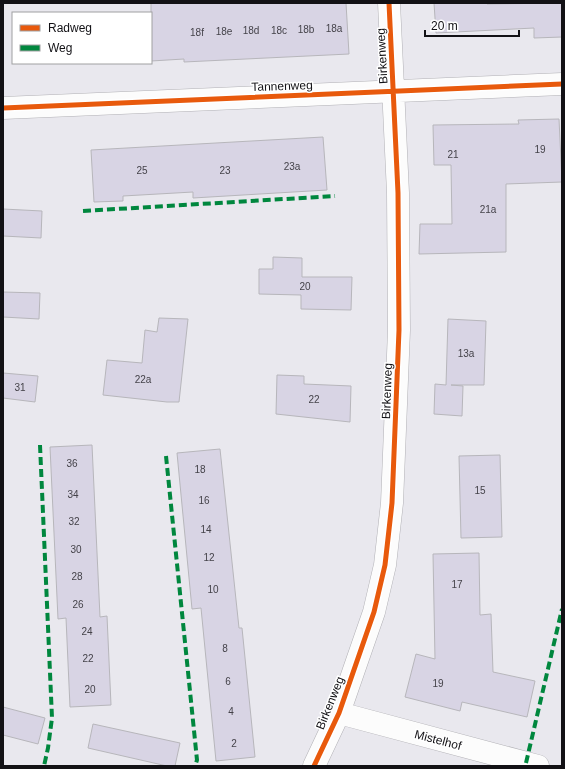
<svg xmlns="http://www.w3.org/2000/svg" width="565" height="769" font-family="Arial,sans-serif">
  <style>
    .building { fill: #d8d4e4; stroke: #b7b6bb }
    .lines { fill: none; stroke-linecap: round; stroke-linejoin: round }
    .minor-casing { stroke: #b1b0b5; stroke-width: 23 }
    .minor { stroke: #fcfcfc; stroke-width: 22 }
    .quiet { stroke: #00873e; stroke-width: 4; stroke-dasharray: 8 4; stroke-linecap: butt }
    .cycleway-casing { stroke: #fff; stroke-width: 8 }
    .cycleway { stroke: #e8590c; stroke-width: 5 }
    .labels { text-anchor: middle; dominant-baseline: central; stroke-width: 3; stroke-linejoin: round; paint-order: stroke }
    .number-label { font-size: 10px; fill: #444249 }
    .street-label { font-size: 12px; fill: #121115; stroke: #fff }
  </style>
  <rect width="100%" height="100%" fill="#e9e8ee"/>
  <path class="building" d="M 151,3 L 346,3 L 349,54 L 184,62 L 184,59 L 151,61 Z
    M 434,3 L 487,3 L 487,4 L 562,3 L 562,37 L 534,38 L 534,28 L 436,33 Z
    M 559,119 L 562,182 L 506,184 L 506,252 L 419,254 L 420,224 L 452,224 L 451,165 L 434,165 L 433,125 L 519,124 L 518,120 Z
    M 323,137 L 327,190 L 193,198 L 193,192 L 123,196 L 123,201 L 94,202 L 91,150 Z
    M 3,209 L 42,211 L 41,238 L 3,236 Z
    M 273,257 L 302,258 L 302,277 L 352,277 L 351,310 L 301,309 L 301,295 L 259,294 L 259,269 L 273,269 Z
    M 3,292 L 40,293 L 39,319 L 3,317 Z
    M 159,318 L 188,319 L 179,402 L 167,402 L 103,395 L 107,360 L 142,363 L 145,330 L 157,332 Z
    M 448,319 L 486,321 L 484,385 L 451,385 L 463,386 L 462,416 L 434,414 L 435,384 L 446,385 Z
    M 3,373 L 38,376 L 35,402 L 3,398 Z
    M 277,375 L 304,376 L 304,384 L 351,386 L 350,422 L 276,414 Z
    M 92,445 L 100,617 L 107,616 L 111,705 L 70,707 L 66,618 L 58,619 L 50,447 Z
    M 220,449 L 239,628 L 242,628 L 255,757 L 216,761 L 201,608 L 192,609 L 177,453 Z
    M 500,455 L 502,537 L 461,538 L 459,456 Z
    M 479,553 L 480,615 L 491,614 L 493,672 L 535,681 L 527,717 L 462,702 L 460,711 L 405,697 L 416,654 L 435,659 L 433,554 Z
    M 3,707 L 45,718 L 38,744 L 3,735 Z
    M 93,724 L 180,743 L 175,766 L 167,766 L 88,748 Z"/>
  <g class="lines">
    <defs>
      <path id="minor" d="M 3,108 L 562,84
        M 339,713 L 538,766
        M 314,766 L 339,713 L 374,612 L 385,565 L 392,503 L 399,330 L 398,193 L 389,3"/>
    </defs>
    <use href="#minor" class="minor-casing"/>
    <use href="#minor" class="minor"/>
    <path class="quiet" d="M 83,211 L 335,196
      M 40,445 L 52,718 L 48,748 L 44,766
      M 166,456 L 197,760 L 195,766
      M 526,763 L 562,609"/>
    <defs>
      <path id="cycleway" d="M 3,108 L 562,84
        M 314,766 L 339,713 L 374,612 L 385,565 L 392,503 L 399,330 L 398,193 L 389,3"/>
    </defs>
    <use href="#cycleway" class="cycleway-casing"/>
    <use href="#cycleway" class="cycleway"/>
  </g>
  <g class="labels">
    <g class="number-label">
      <text x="334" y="28">18a</text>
      <text x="306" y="29">18b</text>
      <text x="251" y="30">18d</text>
      <text x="279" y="30">18c</text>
      <text x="224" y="31">18e</text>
      <text x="197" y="32">18f</text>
      <text x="540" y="149">19</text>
      <text x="453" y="154">21</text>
      <text x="292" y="166">23a</text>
      <text x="142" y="170">25</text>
      <text x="225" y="170">23</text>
      <text x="488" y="209">21a</text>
      <text x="305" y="286">20</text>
      <text x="466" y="353">13a</text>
      <text x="143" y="379">22a</text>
      <text x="20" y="387">31</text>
      <text x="314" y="399">22</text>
      <text x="72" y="463">36</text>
      <text x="200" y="469">18</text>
      <text x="480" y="490">15</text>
      <text x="73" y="494">34</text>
      <text x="204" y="500">16</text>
      <text x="74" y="521">32</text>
      <text x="206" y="529">14</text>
      <text x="76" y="549">30</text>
      <text x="209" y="557">12</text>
      <text x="77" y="576">28</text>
      <text x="457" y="584">17</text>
      <text x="213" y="589">10</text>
      <text x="78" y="604">26</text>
      <text x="87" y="631">24</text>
      <text x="225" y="648">8</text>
      <text x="88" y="658">22</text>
      <text x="228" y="681">6</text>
      <text x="438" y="683">19</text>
      <text x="90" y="689">20</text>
      <text x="231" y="711">4</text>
      <text x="234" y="743">2</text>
    </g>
    <g class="street-label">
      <text transform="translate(382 56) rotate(-93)">Birkenweg</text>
      <text transform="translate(282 86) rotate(-2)">Tannenweg</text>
      <text transform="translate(387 391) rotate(-88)">Birkenweg</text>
      <text transform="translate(330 703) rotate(-68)">Birkenweg</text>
      <text transform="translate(438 740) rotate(15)">Mistelhof</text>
    </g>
  </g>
  <rect width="565" height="769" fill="none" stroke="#121115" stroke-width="8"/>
  <rect x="12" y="12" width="140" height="52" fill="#ffffff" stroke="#a0a0a1"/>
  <rect x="20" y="25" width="20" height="6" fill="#e8590c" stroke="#a0a0a1"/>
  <text x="48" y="32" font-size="12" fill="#121115">Radweg</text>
  <rect x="20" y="45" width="20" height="6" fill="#00873e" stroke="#a0a0a1"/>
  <text x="48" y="52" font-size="12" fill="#121115">Weg</text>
  <path d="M425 30v6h94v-6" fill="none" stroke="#121115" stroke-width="2"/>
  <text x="431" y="30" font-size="12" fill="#121115" stroke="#ffffff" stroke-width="3" paint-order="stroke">20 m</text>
</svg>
